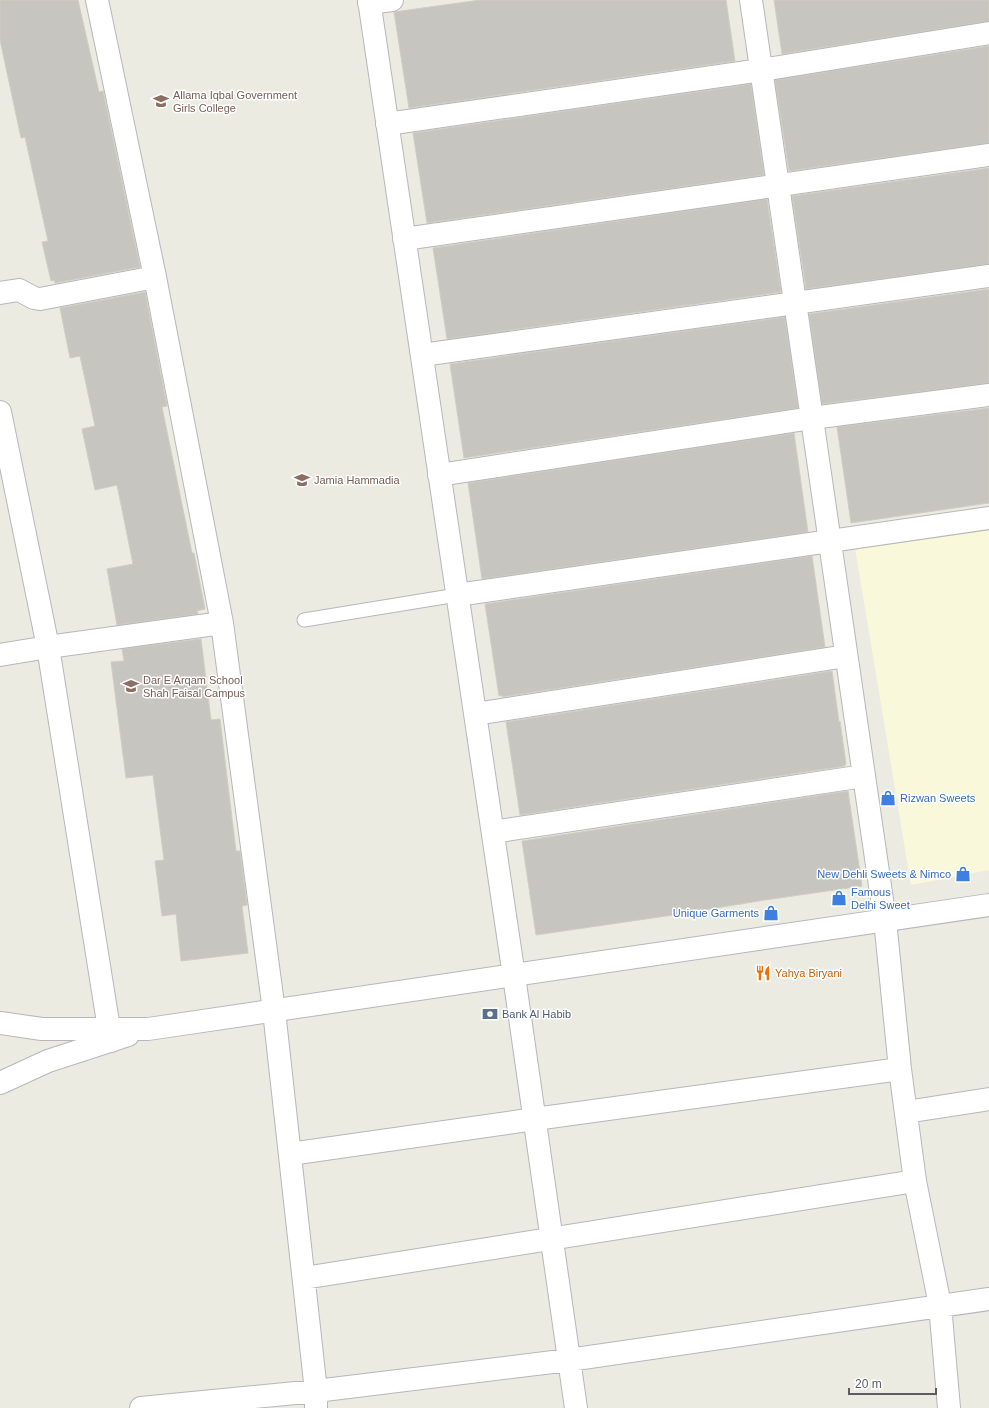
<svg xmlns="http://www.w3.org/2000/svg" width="989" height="1408" font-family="Helvetica,sans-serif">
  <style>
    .commercial { fill: #f9f8da }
    .building { fill: #c7c5bf; stroke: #d0cec2 }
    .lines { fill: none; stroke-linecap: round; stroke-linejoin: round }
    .lane-casing { stroke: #b5b7bb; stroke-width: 15 }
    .street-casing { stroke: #b5b7bb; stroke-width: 24 }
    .secondary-casing { stroke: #b6b7bd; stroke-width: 24 }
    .lane { stroke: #fff; stroke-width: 13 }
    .street { stroke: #fff; stroke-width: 22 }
    .secondary { stroke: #fff; stroke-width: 22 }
    .labels { text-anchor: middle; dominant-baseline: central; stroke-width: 3; stroke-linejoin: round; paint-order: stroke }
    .education-label { font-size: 11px; fill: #785e54; stroke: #fff; text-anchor: start }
    .shop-label { font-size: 11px; fill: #366cbe; stroke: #fff; text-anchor: start }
    .food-label { font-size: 11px; fill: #c56008; stroke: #fff; text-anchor: start }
    .service-label { font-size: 11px; fill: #4e5e75; stroke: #fff; text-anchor: start }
  </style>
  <rect width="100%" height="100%" fill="#ecebe2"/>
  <path class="commercial" d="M 989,528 L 989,870 L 911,885 L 855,548 Z"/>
  <path class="building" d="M 0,0 L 78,0 L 99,92 L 103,91 L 140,267 L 55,283 L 54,280 L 51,281 L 42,242 L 48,241 L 25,137 L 21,138 L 0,40 Z
    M 480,0 L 726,0 L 735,61 L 409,108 L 394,12 Z
    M 774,0 L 989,0 L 989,21 L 782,54 Z
    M 989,46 L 989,143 L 789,171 L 775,80 Z
    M 751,84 L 764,175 L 427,223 L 413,133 Z
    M 989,168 L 989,264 L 806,289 L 792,196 Z
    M 767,199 L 781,292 L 447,339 L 433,248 Z
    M 989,289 L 989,383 L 822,404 L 809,314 Z
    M 145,292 L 167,406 L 162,407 L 192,553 L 194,553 L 205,609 L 197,611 L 198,614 L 117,625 L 107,569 L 133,564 L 117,485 L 95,490 L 82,429 L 95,426 L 80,356 L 70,358 L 60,308 Z
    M 785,317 L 798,408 L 464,458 L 450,364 Z
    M 989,408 L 989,503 L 851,523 L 837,427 Z
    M 794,433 L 808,532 L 482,579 L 468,483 Z
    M 812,556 L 825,647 L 502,697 L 502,695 L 499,696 L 485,604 Z
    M 201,639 L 211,720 L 220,719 L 236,851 L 240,851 L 247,905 L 242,906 L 248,953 L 181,961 L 176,914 L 162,916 L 155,861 L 164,860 L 153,775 L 126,778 L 111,662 L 124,661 L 122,649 Z
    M 832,671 L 839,722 L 840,721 L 846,764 L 845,764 L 845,766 L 520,815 L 506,722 Z
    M 848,791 L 862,886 L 765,900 L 673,915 L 536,935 L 522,841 Z"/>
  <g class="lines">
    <defs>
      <path id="lane" d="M 304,620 L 457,595"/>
      <path id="street" d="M 97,0 L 155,277 L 222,623 L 274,1011 L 316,1391 L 316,1408
        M 369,0 L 514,976 L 576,1408
        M 751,0 L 885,920 L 900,1069 L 915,1181 L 940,1305 L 949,1408
        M 369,3 L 392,0
        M 387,124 L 761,70 L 989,33
        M 404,239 L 989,155
        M 0,293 L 19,290 L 34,298 L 40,299 L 155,277
        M 422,355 L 989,276
        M 0,412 L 48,647 L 0,655
        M 439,475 L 812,418 L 989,395
        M 457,595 L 989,518
        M 475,714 L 846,656
        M 493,832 L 864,776
        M 111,1041 L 48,647 L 222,623
        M 906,1112 L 989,1099
        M 290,1154 L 535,1119 L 900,1069
        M 304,1278 L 915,1181
        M 141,1408 L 316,1391 L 569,1360 L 989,1299"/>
      <path id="secondary" d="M 0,1023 L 42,1029 L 148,1029 L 989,905
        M 0,1083 L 48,1061 L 128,1035"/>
    </defs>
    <use href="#lane" class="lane-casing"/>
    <use href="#street" class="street-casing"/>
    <use href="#secondary" class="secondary-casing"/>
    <use href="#lane" class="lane"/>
    <use href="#street" class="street"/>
    <use href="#secondary" class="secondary"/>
  </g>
  <defs>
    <symbol id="university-bare" viewBox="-9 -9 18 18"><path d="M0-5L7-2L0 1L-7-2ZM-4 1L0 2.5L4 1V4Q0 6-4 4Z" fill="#8d6e63" stroke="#fff" stroke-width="2.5" paint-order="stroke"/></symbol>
    <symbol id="school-bare" viewBox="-9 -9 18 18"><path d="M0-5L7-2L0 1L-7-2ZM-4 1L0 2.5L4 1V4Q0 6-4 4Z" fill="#8d6e63" stroke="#fff" stroke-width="2.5" paint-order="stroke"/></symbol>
    <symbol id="shop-bare" viewBox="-9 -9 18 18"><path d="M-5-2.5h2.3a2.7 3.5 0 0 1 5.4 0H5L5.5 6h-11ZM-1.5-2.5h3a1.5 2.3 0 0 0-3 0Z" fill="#3f7fe0" stroke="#fff" stroke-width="2.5" paint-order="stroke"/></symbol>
    <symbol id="restaurant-bare" viewBox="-9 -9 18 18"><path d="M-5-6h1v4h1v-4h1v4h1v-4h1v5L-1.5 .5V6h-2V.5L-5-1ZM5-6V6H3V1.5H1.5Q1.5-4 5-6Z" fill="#e8710a" stroke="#fff" stroke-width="2.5" paint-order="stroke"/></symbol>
    <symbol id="bank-bare" viewBox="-9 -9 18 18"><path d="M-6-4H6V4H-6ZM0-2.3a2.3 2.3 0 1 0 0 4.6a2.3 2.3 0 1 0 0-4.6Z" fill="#5c6f8a" stroke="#fff" stroke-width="2.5" paint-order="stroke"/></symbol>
  </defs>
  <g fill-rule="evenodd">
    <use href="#university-bare" x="150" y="90" width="22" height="22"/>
    <use href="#university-bare" x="291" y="469" width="22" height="22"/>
    <use href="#school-bare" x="120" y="675" width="22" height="22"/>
    <use href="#shop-bare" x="877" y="787" width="22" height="22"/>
    <use href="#shop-bare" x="952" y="863" width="22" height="22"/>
    <use href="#shop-bare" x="828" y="887" width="22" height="22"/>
    <use href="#shop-bare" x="760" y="902" width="22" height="22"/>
    <use href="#restaurant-bare" x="752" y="962" width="22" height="22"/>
    <use href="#bank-bare" x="479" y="1003" width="22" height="22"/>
  </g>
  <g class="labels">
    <g class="education-label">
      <text x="173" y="95">Allama Iqbal Government<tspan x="173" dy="13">Girls College</tspan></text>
      <text x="314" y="480">Jamia Hammadia</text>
      <text x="143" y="680">Dar E Arqam School<tspan x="143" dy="13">Shah Faisal Campus</tspan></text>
    </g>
    <g class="shop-label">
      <text x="900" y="798">Rizwan Sweets</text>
      <text x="951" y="874" text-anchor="end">New Dehli Sweets &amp; Nimco</text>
      <text x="851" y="892">Famous<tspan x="851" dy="13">Delhi Sweet</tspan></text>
      <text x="759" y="913" text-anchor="end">Unique Garments</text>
    </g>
    <g class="food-label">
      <text x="775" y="973">Yahya Biryani</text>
    </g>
    <g class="service-label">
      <text x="502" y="1014">Bank Al Habib</text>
    </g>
  </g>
  <path d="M849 1388v6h87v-6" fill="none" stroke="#5b5d61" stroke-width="2"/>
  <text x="855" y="1388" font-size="12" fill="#5b5d61" stroke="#ffffff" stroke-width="3" paint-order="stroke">20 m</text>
</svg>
